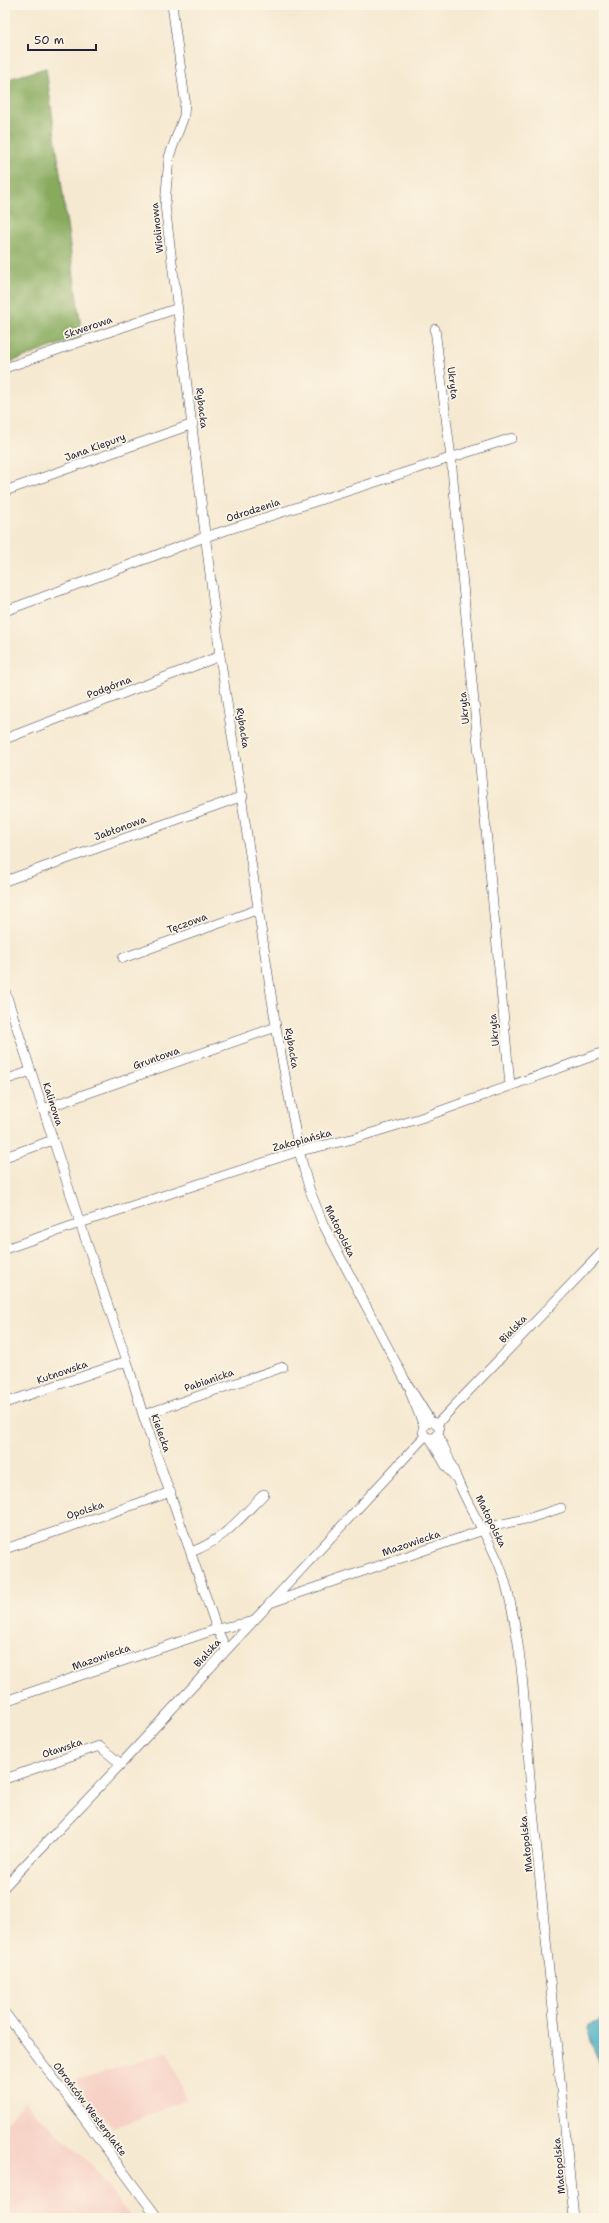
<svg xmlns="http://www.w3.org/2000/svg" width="609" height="2223" font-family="'Shantell Sans',sans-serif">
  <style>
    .built { fill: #f7d1c6 }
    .forest { fill: #87aa5d; stroke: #54664c }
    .water { fill: #48b1c6; stroke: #356a80 }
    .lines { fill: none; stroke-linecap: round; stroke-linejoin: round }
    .minor-casing { stroke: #424052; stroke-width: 10 }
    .minor { stroke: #fff; stroke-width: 9 }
    .labels { text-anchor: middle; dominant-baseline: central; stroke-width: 3.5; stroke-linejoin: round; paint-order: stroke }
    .street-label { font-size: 10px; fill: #22223b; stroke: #fcf5e5 }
  </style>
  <rect width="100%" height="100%" fill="#fcf5e5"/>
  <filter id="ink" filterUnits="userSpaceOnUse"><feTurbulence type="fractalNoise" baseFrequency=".025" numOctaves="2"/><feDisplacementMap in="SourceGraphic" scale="8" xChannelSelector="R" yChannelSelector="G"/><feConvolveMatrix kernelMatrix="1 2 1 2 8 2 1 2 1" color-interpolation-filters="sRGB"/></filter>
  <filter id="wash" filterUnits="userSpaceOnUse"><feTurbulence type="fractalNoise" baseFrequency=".012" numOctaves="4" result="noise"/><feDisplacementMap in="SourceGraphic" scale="16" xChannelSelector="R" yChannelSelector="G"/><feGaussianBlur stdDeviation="0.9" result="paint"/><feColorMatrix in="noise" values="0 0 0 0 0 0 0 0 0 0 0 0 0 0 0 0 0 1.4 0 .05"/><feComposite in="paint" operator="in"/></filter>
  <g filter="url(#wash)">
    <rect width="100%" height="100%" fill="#f6e9d1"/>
    <path class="built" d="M 168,2052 L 187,2100 L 113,2128 L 74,2081 Z
      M 24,2102 L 93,2166 L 131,2218 L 5,2218 L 5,2123 Z"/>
    <path class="forest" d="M 46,68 L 82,336 L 5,364 L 5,80 Z"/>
    <path class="water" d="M 604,2019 L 604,2062 L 599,2064 L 587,2029 L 588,2025 Z"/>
  </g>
  <g filter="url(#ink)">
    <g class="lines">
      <defs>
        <path id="minor" d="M 172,5 L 185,100 L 184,116 L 169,157 L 165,205 L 220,656 L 276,1027 L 299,1151 L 309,1188 L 323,1224 L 405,1380 L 431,1422
          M 435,329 L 451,458 L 510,1085
          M 5,368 L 178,308
          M 5,491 L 193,424
          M 5,611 L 205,537 L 512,438
          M 5,739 L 220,656
          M 5,881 L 243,796
          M 123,958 L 259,909
          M 5,991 L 80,1223 L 127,1361 L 143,1415 L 217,1629 L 226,1649
          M 5,1080 L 31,1071
          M 43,1109 L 276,1027
          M 5,1157 L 53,1140
          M 5,1249 L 80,1223 L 299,1151 L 352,1139 L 421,1118 L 604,1052
          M 410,1392 L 424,1426
          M 5,1403 L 127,1361
          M 143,1415 L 283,1367
          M423 1430a8 8 0 1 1 16 0a8 8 0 1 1-16 0Z
          M 437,1424 L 604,1250
          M 438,1434 C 445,1449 451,1463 457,1479 C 471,1514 494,1544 505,1581 C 525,1652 525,1727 532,1801 C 547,1940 561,2079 574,2218
          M 430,1438 L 446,1466 L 456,1478
          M 5,1549 L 171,1492
          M 191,1552 C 224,1540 240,1518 264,1494
          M 270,1603 L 498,1525 L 530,1518 L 561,1508
          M 5,1701 L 217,1629 L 251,1622
          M 5,1779 L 99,1746 L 121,1764
          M 5,1886 L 121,1764 L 425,1436
          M 5,2013 L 158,2218"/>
      </defs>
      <use href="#minor" class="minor-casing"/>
      <use href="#minor" class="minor"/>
    </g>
  </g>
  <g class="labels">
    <g class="street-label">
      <text transform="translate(157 228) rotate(-96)">Wiolinowa</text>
      <text transform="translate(88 327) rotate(-19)">Skwerowa</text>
      <text transform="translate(453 383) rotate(83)">Ukryta</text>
      <text transform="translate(202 408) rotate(83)">Rybacka</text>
      <text transform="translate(95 447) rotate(-20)">Jana Kiepury</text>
      <text transform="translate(253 510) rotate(-18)">Odrodzenia</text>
      <text transform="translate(109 687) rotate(-21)">Podgórna</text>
      <text transform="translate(464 708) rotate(-95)">Ukryta</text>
      <text transform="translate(243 728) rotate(81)">Rybacka</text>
      <text transform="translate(120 828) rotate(-20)">Jabłonowa</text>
      <text transform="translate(187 923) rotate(-20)">Tęczowa</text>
      <text transform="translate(494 1030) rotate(-95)">Ukryta</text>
      <text transform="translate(292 1048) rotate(80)">Rybacka</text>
      <text transform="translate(156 1058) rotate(-20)">Gruntowa</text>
      <text transform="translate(53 1104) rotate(72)">Kalinowa</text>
      <text transform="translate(302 1140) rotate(-15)">Zakopiańska</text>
      <text transform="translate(340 1231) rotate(64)">Małopolska</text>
      <text transform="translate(513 1329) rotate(-46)">Bialska</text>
      <text transform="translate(62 1372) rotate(-19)">Kutnowska</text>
      <text transform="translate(209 1380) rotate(-19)">Pabianicka</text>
      <text transform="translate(161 1433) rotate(70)">Kielecka</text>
      <text transform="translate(85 1510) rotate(-18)">Opolska</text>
      <text transform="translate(491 1521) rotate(64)">Małopolska</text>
      <text transform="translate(411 1543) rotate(-19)">Mazowiecka</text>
      <text transform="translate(207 1653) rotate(-48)">Bialska</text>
      <text transform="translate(101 1657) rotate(-19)">Mazowiecka</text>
      <text transform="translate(62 1748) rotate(-19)">Oławska</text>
      <text transform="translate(526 1844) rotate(-96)">Małopolska</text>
      <text transform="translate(90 2109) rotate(53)">Obrońców Westerplatte</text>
      <text transform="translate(559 2166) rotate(-95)">Małopolska</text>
    </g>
  </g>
  <rect width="609" height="2223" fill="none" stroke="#fcf5e5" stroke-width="20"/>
  <path d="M28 44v6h68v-6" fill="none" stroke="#22223b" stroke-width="2"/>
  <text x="34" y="44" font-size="12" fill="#22223b" stroke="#fcf5e5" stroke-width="3" paint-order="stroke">50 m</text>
</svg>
